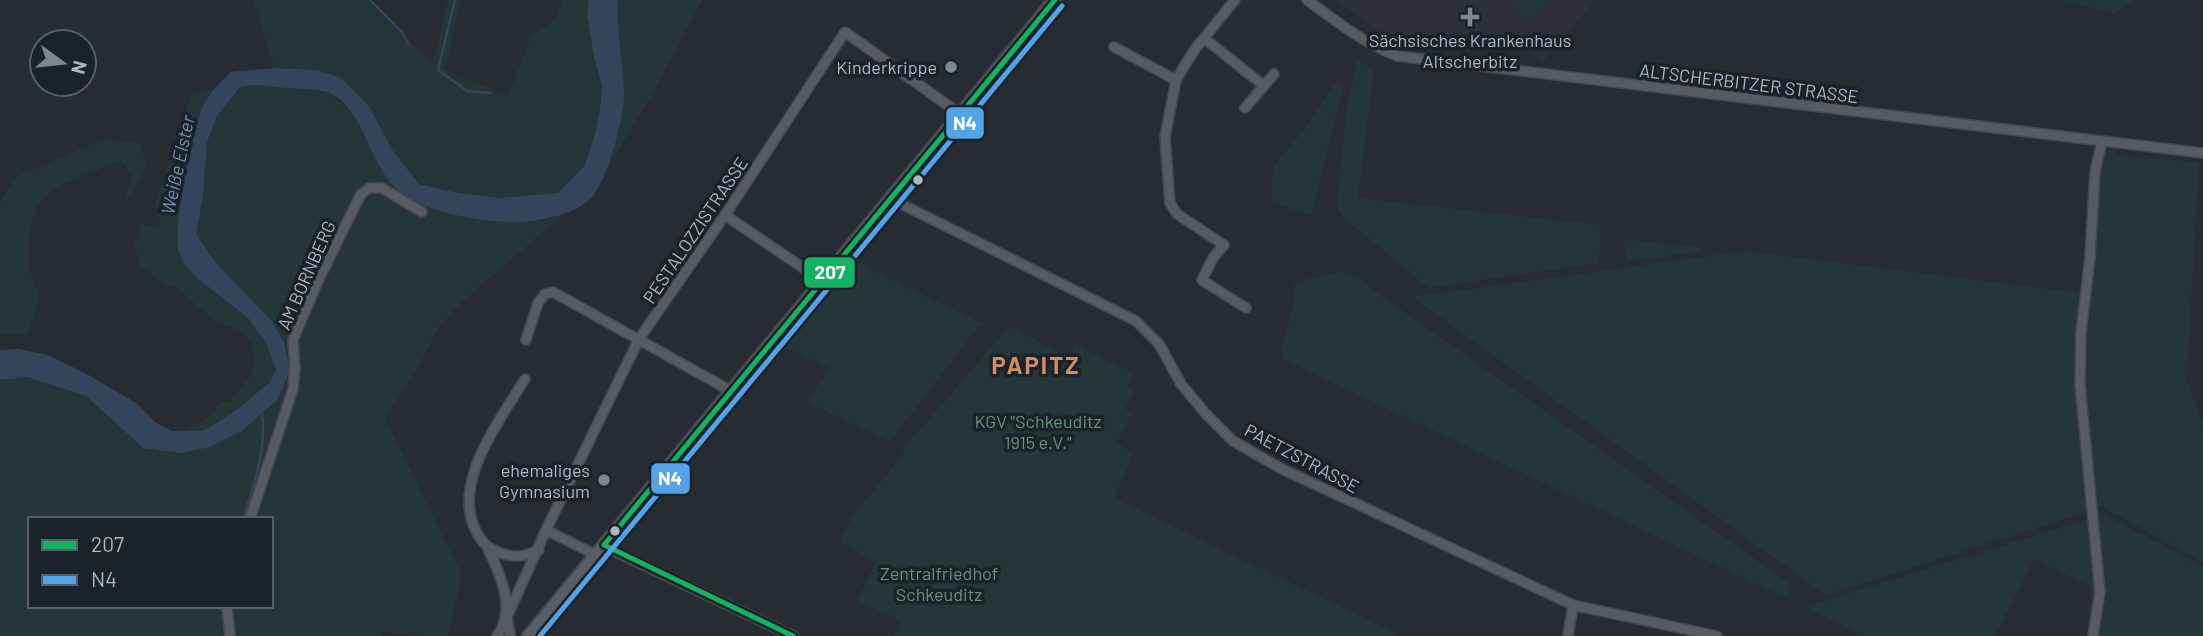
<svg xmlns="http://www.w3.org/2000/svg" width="2203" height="636" font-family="Barlow,sans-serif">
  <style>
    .medical { fill: #2f2f3b }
    .green { fill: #243638; fill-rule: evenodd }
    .water { fill: #34445a }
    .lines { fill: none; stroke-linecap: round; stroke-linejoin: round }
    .stream { stroke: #34445a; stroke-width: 2.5 }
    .street-casing { stroke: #44484d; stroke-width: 12 }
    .secondary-casing { stroke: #44484d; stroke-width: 16 }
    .street { stroke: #565a61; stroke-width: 9 }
    .secondary { stroke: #595e66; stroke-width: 12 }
    .bus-1-casing { stroke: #1a222c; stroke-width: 10 }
    .bus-2-casing { stroke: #1a222c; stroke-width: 10 }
    .bus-1 { stroke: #13b361; stroke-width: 5 }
    .bus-2 { stroke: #53a3e8; stroke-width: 5 }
    .poi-dot { fill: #7e8691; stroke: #1a222c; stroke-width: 2.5 }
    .bus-dot { fill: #aeb7c4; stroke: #1a222c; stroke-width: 2.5 }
    .labels { text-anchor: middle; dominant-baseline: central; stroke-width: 7; stroke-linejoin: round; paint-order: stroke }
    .poi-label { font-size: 18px; fill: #aeb7c4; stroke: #1a222c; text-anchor: end }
    .street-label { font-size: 18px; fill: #aeb7c4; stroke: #1a222c }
    .park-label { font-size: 18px; fill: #679470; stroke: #1a222c }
    .water-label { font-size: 19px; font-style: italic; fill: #778eac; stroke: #1a222c }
    .district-label { font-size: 24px; font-weight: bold; letter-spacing: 2px; fill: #d08d5d; stroke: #1a222c }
    .line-badge { stroke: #1a222c; stroke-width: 2.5 }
    .badge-label { font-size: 19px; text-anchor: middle; font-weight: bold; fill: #fff }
  </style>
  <rect width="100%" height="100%" fill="#262c32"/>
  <path class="medical" d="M 1336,0 L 1595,0 L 1542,63 L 1507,34 L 1493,51 L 1392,41 Z"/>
  <path class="green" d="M 253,0 L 367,0 L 433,64 L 448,0 L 461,0 L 445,70 L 508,96 L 532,34 L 556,20 L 563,0 L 589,0 L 587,15 L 594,57 L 602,85 L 600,108 L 595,134 L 585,165 L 558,193 L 499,198 L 458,193 L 419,183 L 391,148 L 369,106 L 317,70 L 274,68 Z
    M 618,0 L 702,0 L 651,97 L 604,174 L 618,134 L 624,92 L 617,30 Z
    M 1514,0 L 1551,0 L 1531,24 L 1509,6 Z
    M 2063,0 L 2133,0 L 2114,14 Z
    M 1358,60 L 1374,70 L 1358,198 L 1601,225 L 1599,263 L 1429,288 L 1344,218 L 1337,207 L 1346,110 Z
    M 1337,81 L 1343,84 L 1342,92 L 1311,216 L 1272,202 L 1271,178 L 1275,165 L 1307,126 Z
    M 253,84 L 313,89 L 331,94 L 353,114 L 368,144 L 431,208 L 509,222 L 541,221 L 564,214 L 462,302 L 439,327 L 417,369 L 385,419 L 462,574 L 448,636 L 419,636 L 382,632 L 381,636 L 0,636 L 0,380 L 27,377 L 86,396 L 143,448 L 180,453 L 277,400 L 290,371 L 272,321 L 216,263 L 196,234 L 203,197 L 207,142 L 217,116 L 240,87 ZM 30,519 L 271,519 L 271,606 L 30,606 Z
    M 213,90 L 202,107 L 185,170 L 178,223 L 197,278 L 248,318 L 266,343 L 276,370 L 269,383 L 235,411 L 205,430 L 186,429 L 208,418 L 221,402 L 230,401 L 250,376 L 255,358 L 251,342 L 239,330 L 218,324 L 175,286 L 165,284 L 141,267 L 134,244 L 141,223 L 156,228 L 160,223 L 156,203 L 192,92 Z
    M 104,139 L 140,143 L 147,167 L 124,204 L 132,175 L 121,160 L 57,187 L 38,204 L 29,231 L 29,269 L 40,298 L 27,335 L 0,335 L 0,203 L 15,177 Z
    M 2119,146 L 2114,155 L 2199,162 L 2187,380 L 2203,425 L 2203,562 L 2101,506 L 2096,506 L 2085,389 L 2086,324 L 2092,294 L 2102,163 C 2105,153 2107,148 2119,146 Z
    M 1624,239 L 1704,248 L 1697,252 L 1626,261 Z
    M 1744,251 L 2083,293 L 2078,333 L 2090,511 L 1826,595 L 1412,297 Z
    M 850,259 L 981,323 L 890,442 L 807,402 L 829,368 L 780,345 Z
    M 1343,271 L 1359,277 L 1366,285 L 1789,583 L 1788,599 L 1283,359 L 1282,343 L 1294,304 L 1295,282 Z
    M 1010,326 L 1067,357 L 1075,344 L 1134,373 L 1128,386 L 1134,390 L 1125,409 L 1132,413 L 1117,443 L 1133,453 L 1114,498 L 1402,636 L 893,636 L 900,620 L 857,601 L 876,562 L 840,542 L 853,515 L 902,456 L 904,448 Z
    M 2097,513 L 2106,515 L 2203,567 L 2203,636 L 2098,636 L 2104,589 Z
    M 2085,520 L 2091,520 L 2096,588 L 2092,618 L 2089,620 L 2091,587 L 2034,559 L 1995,636 L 1866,636 L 1805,607 Z"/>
  <path class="water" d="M 589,0 L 618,0 C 617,33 622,58 624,90 C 625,115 609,176 593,196 C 578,214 542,221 520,222 C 488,223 434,214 407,197 C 369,174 366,108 329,93 C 315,88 301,89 287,88 C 271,87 256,83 240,87 L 217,116 L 207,142 L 203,197 L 196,234 L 216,263 L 272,321 L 284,342 L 290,371 L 277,400 L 243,430 L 210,447 L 181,453 L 143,448 L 86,396 L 27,377 L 0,380 L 0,350 L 19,349 L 48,355 L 85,373 L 136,403 L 156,423 L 172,431 L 205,430 L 235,411 L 269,383 L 276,370 L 266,343 L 248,318 L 197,278 L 183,262 L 178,249 L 178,223 L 185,170 L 202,107 L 213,90 L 231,72 L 274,68 L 317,70 L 341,78 L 369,106 L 391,148 L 419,184 L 458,193 L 499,198 L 558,193 L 585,165 L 595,134 L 600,108 L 602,85 L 594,57 L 587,15 Z"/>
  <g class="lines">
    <path class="stream" d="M 370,0 L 403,33 L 408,44
      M 455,0 L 438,70 L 467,91 L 491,93
      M 243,519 C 254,485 267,448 262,413"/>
    <defs>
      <path id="street" d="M 1235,0 L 1195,49 L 1176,80 L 1165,137 L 1170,203 L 1177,214 L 1224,245 L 1213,258 L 1202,280 L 1246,308
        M 1307,0 C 1336,21 1363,43 1397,56 L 2203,153
        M 1204,38 L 1263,85
        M 1114,47 L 1176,80
        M 1245,108 L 1274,74
        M 891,199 L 1136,321 L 1159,344 L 1181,384 L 1206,414 L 1233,441 L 1282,469 L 1573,605 L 1717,636
        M 725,215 L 822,281
        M 526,340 L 538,303 L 545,294 L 553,292 L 731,391
        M 525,379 C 499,422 442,494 484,543 C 491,551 508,557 519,556 C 525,556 533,552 539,550
        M 250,519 L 293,389 L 295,368 L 293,340 L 319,279 L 361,194 L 369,188 L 382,188 L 422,212
        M 546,530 L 596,555
        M 604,545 L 614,551 L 793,636
        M 487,547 C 500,574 517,608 497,636
        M 227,606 L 230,636
        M 510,634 L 507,617 L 546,530 L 639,339 L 725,215 L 845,32 L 960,114
        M 1568,636 L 1573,605
        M 2093,636 L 2100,592 L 2080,385 L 2081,333 L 2090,257 L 2095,172 L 2102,141"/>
      <path id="secondary" d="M 529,636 L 1055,0"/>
    </defs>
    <use href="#street" class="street-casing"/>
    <use href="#secondary" class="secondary-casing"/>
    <use href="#street" class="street"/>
    <use href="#secondary" class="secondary"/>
    <defs>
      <path id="bus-1" d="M 604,545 L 1055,0
        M 604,545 L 793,636"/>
      <path id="bus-2" d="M 540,636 L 1062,6"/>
    </defs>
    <use href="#bus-1" class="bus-1-casing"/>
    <use href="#bus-2" class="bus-2-casing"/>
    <use href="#bus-1" class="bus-1"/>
    <use href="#bus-2" class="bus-2"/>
  </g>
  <g class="poi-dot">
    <path d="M1466.5 6.5h7v7h7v7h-7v7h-7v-7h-7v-7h7z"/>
    <circle cx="951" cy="67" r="7"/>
    <circle cx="604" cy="480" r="7"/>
  </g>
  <g class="bus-dot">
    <circle cx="918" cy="180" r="6"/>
    <circle cx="615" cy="531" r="6"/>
  </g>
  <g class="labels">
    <g class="poi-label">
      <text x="1470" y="40" text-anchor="middle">Sächsisches Krankenhaus<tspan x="1470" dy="21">Altscherbitz</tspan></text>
      <text x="937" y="67">Kinderkrippe</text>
      <text x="590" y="470">ehemaliges<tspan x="590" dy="21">Gymnasium</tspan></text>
    </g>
    <g class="street-label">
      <text transform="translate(1749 83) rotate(7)">ALTSCHERBITZER STRASSE</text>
      <text transform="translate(695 230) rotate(-56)">PESTALOZZISTRASSE</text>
      <text transform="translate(306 275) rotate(-66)">AM BORNBERG</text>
      <text transform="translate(1302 458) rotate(28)">PAETZSTRASSE</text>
    </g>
    <g class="park-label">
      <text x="1038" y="421">KGV "Schkeuditz<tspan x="1038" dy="21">1915 e.V."</tspan></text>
      <text x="939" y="573">Zentralfriedhof<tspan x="939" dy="21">Schkeuditz</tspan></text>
    </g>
    <g class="water-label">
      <text transform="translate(177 165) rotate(-78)">Weiße Elster</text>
    </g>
    <g class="district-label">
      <text x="1036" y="364">PAPITZ</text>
    </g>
  </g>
  <g class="line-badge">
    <rect x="945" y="106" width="40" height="34" rx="7" fill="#53a3e8"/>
    <rect x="803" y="256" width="53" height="33" rx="7" fill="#13b361"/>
    <rect x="650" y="462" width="41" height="33" rx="7" fill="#53a3e8"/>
  </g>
  <g class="badge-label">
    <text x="965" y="130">N4</text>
    <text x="830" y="279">207</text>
    <text x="670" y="485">N4</text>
  </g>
  <rect x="28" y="517" width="245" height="91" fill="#1a222c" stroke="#555e69" stroke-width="2"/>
  <rect x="42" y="540" width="35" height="10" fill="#13b361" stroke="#555e69" stroke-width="2"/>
  <text x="91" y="552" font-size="21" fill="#aeb7c4">207</text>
  <rect x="42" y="575" width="35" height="10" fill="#53a3e8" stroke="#555e69" stroke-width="2"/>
  <text x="91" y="587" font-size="21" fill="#aeb7c4">N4</text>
  <g transform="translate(63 63) rotate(105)"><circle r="33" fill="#1a222c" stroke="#555e69" stroke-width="2"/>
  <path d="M0-5L12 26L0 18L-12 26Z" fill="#7e8691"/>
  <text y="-10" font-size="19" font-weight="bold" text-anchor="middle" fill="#aeb7c4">N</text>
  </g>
</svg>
